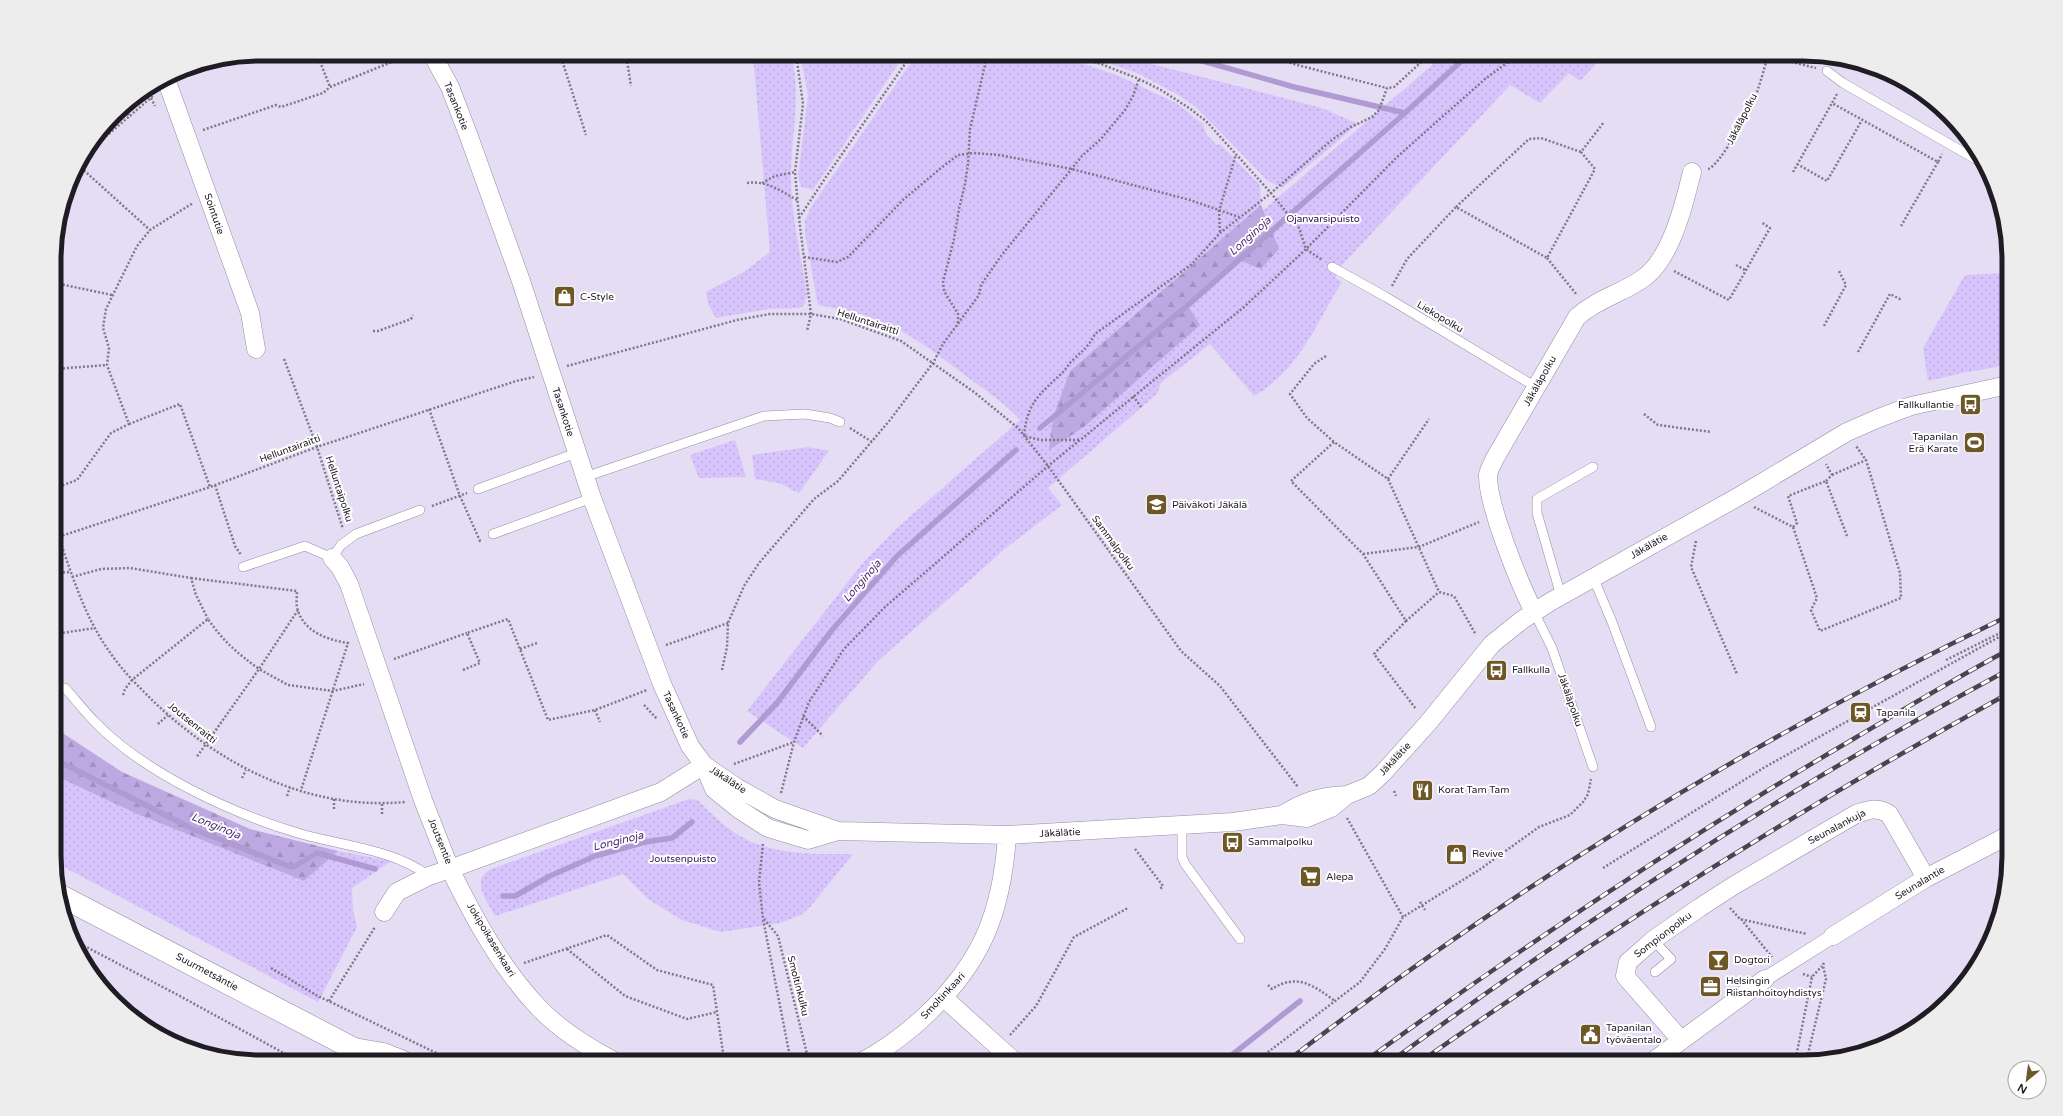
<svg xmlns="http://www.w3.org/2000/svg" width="2063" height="1116" font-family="'Varela Round',sans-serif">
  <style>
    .grass { fill: url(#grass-dots) }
    .forest { fill: url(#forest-firs) }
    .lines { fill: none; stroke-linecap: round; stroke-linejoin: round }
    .stream { stroke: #af9ad2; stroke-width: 5.5 }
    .service-casing { stroke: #938ca1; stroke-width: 10 }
    .pedestrian-casing { stroke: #938ca1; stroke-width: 15 }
    .minor-casing { stroke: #938ca1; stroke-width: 19 }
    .primary-casing { stroke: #938ca1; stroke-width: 23 }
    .path { stroke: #7e7988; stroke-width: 2.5; stroke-dasharray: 2 2; stroke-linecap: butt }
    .service { stroke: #fff; stroke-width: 9 }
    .pedestrian { stroke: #fff; stroke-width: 14 }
    .minor { stroke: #fff; stroke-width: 18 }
    .primary { stroke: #fff; stroke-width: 22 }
    .rail-casing { stroke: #494550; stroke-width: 4.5 }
    .rail { stroke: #fff; stroke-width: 3; stroke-dasharray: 9; stroke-linecap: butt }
    .labels { text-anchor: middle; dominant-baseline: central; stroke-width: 4; stroke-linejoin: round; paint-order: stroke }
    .street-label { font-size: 10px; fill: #1f1c24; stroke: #fff }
    .park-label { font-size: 10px; fill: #341457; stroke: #fff }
    .poi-label { font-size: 10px; fill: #1f1c24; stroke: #fff; text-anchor: start }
    .water-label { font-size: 11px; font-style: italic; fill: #4c2e72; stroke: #fff }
    .rim { fill: none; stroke: #1f1c24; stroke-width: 5 }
  </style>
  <defs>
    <pattern id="grass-dots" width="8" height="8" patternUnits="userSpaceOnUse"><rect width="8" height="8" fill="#d8c4fc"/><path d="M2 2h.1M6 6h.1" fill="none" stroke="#b9a8d8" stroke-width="1.8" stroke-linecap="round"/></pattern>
    <pattern id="forest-firs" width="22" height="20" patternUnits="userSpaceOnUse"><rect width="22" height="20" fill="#bda8e1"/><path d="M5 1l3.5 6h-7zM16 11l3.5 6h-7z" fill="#a290c1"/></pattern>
  </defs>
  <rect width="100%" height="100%" fill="#e5ddf4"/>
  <path class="grass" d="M 753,54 L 791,54 C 802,95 791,135 791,176 C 791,215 801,256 807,295 L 804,305 L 800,308 L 769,309 L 716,318 L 708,304 L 706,292 L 744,272 L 770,252 Z
    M 800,54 L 905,54 L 813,190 L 801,187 L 798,177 L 808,95 Z
    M 917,54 L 1049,54 L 1049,57 L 1059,61 L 1072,60 L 1119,76 L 1176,103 L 1203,124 L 1206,134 L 1217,145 L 1220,144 L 1260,185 L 1261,205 L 1070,371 L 1068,378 L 1445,54 L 1605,54 L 1580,81 L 1569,73 L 1540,103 L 1510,85 L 1342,265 L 1335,278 L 1342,282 C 1315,325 1300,369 1254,396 L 1210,344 L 1161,383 L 1157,394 L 1048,488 L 1062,505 L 1006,548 L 878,661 L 803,748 L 747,711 L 862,564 L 898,527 L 1020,420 C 1006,404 988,392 970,379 C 942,358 913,334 880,321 C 861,313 839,309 818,305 L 805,234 L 805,220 L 811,207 Z
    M 1081,54 L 1113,54 L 1322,108 L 1358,124 L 1282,188 L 1267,180 L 1196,107 L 1175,93 L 1137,73 Z
    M 2007,273 L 2008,360 L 1996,367 L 1962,373 L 1928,381 L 1923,348 L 1965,275 Z
    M 735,440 L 746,477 L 699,478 L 690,455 Z
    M 808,447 L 829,451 L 799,493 L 779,483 L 755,479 L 752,455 Z
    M 56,776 L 137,814 L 304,881 L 338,851 L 391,861 L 352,888 L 353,910 L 357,927 L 318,1002 L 56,863 Z
    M 689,799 L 698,800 C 715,818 736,838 760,845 C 790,855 822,854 853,854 L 810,907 L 801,915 L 780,923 L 721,932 L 682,920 L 648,899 L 623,874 L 495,916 C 487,901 470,880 491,869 Z"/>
  <path class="forest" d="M 1261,205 L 1279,249 L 1261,269 L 1239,260 L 1188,306 L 1200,325 L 1084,427 L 1049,450 L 1053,417 L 1070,371 Z
    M 55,728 L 122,772 L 250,829 L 338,851 L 304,881 L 137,814 L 56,776 Z"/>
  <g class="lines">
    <path class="stream" d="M 1178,54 L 1294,87 L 1405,113
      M 1040,428 L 1187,306 L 1405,113 L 1469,54
      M 740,742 L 777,703 L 832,630 L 897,556 L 1016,450
      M 56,760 L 193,829 L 291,867 L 297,865 L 317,853 L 375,869
      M 503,896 L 515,896 L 550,876 L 595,856 L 645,842 L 672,838 L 692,822
      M 1223,1062 L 1300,1001"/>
    <defs>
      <path id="service" d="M 1827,71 L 1843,83 L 1984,164
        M 1332,267 L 1386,297 L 1536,387
        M 585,477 L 764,416 L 805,414 L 830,418 L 840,422
        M 478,489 L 576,453
        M 493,534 L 592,498
        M 243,567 L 305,546 L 332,558 L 341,545 L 356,534 L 420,510
        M 1593,577 L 1612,622 L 1651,727
        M 1561,596 L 1537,513 L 1537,499 L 1593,467
        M 1534,612 L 1552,648 L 1593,767
        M 65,688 C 75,699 84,711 95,722 C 144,773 233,814 301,834 C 344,846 392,849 429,876
        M 1182,826 L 1182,857 L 1185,864 L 1240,939
        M 1653,940 L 1671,959 L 1655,972"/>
      <path id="pedestrian" d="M 1765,979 L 1833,936"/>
      <path id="minor" d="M 432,54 L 450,87 L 468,134 L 521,281 L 592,498 L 662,684 L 690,746 L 704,765 L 714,789 L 740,810 L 768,828 L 808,840 L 838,831
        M 166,79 L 250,313 L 256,349
        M 332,558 L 340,567 L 349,584 L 423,800 L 450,869 L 661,792 L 704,765
        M 1534,612 C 1520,585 1487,504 1488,475 C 1489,469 1493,463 1495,458 L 1577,317 C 1598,298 1624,293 1645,277 C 1672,256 1684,204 1692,172
        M 704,765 L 736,787 L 775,809 L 838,831 L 1007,835 L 1233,822 L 1282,815 L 1307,818 L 1331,808 L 1347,795 L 1369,786 L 1383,773 L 1428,723 L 1492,644 L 1522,620 L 1550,602 L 1743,494 L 1847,432 L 1879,418 L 1911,406 L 2008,385
        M 1282,815 C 1305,801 1320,796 1347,795
        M 384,912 L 397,892 L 429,876 L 450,869 C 474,918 501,968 539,1008 C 560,1030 589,1048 616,1062
        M 1833,936 L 1926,878 L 2009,835
        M 944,998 L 1015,1062
        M 1681,1040 L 1625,976 L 1628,962 L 1635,956 L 1653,940 L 1699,908 L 1733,886 L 1856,814 C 1868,810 1877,806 1889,814 L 1926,878
        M 861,1062 C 885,1050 904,1035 923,1018 C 981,964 1002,914 1007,835
        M 1652,1062 L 1765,979"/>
      <path id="primary" d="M 59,895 L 354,1049 L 383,1054 L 403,1062"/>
    </defs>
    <use href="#service" class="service-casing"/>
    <use href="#pedestrian" class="pedestrian-casing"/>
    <use href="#minor" class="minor-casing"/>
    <use href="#primary" class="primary-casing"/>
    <path class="path" d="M 317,54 L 330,87
      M 560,54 L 586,135
      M 626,54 L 631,86
      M 796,54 L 803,104 L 795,172 L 799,218 L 811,314 L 807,331
      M 1067,54 L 1101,64 L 1139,79 L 1161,90 L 1189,108 L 1206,121 L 1271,193 L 1299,228 L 1306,249 L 1322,260
      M 1263,54 L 1297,65 L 1387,88
      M 1768,56 L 1816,68
      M 1837,94 L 1832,103 L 1938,162 L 1942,154
      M 151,98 L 155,106
      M 123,107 L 130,117
      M 203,130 L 276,105 L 281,107 L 323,93 L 330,87 L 409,55
      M 83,159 L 96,145 L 154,95
      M 1797,164 L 1827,181 L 1862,120
      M 78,165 L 150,230
      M 1708,169 C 1721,165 1751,107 1757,92 C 1761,80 1765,67 1768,54
      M 1793,172 L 1832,103
      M 747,183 C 766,180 781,191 797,200
      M 762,183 L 775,176 L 795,172
      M 1456,207 L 1529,139 L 1541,138 L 1581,152
      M 799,218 L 826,177 L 912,54
      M 1901,226 L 1938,162
      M 1220,232 L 1219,211 L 1236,154
      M 804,257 L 837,262 L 848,257 L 904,199 L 941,168 L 958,155 L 974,153 L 999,155 L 1072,169 L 1190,200 L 1239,217
      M 1547,258 L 1577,295
      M 1736,265 L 1745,270
      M 1674,271 L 1729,300 L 1770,228 L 1761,222
      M 55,283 L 112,295
      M 1392,286 L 1407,259 L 1456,207 L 1547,258 L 1595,169 L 1581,152 L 1604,122
      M 958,323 L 958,314 L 944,291 L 943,282 L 954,239 L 959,209 L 965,184 L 968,164 L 970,129 L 985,65 L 985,54
      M 1824,326 L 1846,285 L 1839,271
      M 373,331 L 378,331 L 411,319 L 413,315
      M 1858,352 L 1890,294 L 1902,300
      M 1326,356 L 1314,364 L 1290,394 L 1307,418 L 1334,442 L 1388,479 L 1439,592 L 1454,596 L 1476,635
      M 284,359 L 317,447 L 343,529
      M 567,366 L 737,320 L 770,314 L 811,314 L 840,319 L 901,341 L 974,392 L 1018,428 L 1048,466 L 1181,651 L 1220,686 L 1298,787
      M 55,369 L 107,365
      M 1133,396 L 1141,407
      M 429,409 L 460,496 L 480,541 L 482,540
      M 1644,414 L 1658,425 L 1711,432
      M 129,424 L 180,404 L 210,487
      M 850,428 L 872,442
      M 1079,440 L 1040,440 L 1024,436 C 1027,402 1040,394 1063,372 C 1067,368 1069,363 1073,360 C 1082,351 1090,345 1095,334 L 1192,264 L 1220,233 L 1271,193 L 1333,139 L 1349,128 L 1372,117 L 1379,110 L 1387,88 L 1394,87 L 1430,54
      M 1334,442 L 1291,481 L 1363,554 L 1406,621 L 1439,592
      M 1832,475 L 1866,460
      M 1388,479 L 1429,419
      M 1826,481 L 1832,475 L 1826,464
      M 215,485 L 235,546 L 241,555
      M 55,488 L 77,480 L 111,433 L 129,424 L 107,365 L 109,348 L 103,328 L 106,309 L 137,246 L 150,230 L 193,203
      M 432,506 L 467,493
      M 1754,507 L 1793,527 L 1817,598 L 1811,610 L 1820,631 L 1901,598 L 1900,573 L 1866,460 L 1856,446
      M 55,527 C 70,568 83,615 109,651 C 121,669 136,684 151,699 C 219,765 308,811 405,802
      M 1793,527 L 1797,523 L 1788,496 L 1826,481 L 1847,536
      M 55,538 L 210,487 L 317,447 L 516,381 L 534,377
      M 1696,541 L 1691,567 L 1737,674
      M 1363,554 L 1419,547 L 1479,522
      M 55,573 L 70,572
      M 72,577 L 101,569 L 130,568 L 191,578 L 196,595 L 208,619
      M 191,578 L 297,591 C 297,596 296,602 297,607 C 302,631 327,640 348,643 L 301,790
      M 298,610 L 259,669 L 288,685 L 333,691 L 364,684
      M 1406,621 L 1374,654 L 1416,709
      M 55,634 L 95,628
      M 666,645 L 728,623
      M 520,649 L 537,643
      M 394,659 L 467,633
      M 1946,660 L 2008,629
      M 463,670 L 480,663 L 467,633 L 508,619 L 548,720 L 595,710 L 647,690
      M 722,670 L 727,647 L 728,623 L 744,586 L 759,563 L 814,499 L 838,481 L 890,420 L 933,363 L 943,344 L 979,295 L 981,285 L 1001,256 L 1082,156 L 1101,139 L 1125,110 L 1133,96 L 1139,79
      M 123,695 L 125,689 L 132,680 L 208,619 C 223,641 237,653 259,669 L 196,758
      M 644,705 L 657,719
      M 595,710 L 600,722
      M 803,716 L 823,736
      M 158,724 L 168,715
      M 734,764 L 794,742
      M 242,778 L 246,770
      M 1394,791 L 1396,796
      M 781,793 L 794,742 L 809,702 L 844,649 L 885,607 L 1048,466 L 1244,307 L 1306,249 L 1397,157 L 1485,79 L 1519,54
      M 287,796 L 290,787
      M 334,809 L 334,799
      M 382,814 L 382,804
      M 1347,818 L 1403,917
      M 763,844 L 759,882 L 763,919 L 791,1062
      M 1135,849 L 1163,886 L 1160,889
      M 1603,868 L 1765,767 L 2008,632
      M 1420,902 L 1425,910
      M 1730,908 L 1740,919 L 1807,934
      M 764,919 L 778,936 L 809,1062
      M 1741,919 L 1772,957
      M 73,940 L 178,995 L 300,1062
      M 567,949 L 625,996 L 687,1019 L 717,1012
      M 524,963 L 607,935 L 657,970 L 713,985 L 724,1059
      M 271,968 L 316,995 L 455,1062
      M 1803,974 L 1812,977
      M 1268,985 L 1272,989 C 1297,973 1313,985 1335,1001
      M 329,1001 L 375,927
      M 1010,1035 L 1036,1006 L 1074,937 L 1128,908
      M 438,1062 L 442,1055
      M 1255,1062 L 1360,982 L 1385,949 L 1403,917 L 1479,870 L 1539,827 L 1570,815 L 1583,802 L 1588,794 L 1591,779
      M 1795,1062 L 1812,977 L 1822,966
      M 1806,1062 L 1826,979 L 1823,966 L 1824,961"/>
    <use href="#service" class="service"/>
    <use href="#pedestrian" class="pedestrian"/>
    <use href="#minor" class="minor"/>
    <use href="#primary" class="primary"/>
    <defs>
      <path id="rail" d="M 1286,1062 C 1510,889 1754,739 2008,616
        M 1364,1062 C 1523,946 1686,837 1855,738 C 1906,708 1956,678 2008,650
        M 1390,1062 C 1587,918 1793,785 2008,670
        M 1420,1062 C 1609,929 1806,805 2009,693"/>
    </defs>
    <use href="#rail" class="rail-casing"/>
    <use href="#rail" class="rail"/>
  </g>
  <defs>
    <symbol id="shop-square" viewBox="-11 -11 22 22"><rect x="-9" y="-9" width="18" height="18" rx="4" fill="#6d5727" stroke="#fff"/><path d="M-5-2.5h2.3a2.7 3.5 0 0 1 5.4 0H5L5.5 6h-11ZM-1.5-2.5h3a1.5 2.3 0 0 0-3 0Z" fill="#fff"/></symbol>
    <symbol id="bus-square" viewBox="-11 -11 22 22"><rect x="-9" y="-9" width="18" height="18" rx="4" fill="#6d5727" stroke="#fff"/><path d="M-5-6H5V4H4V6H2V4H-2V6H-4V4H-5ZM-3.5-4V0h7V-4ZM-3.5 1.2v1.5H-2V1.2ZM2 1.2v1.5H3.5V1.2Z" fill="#fff"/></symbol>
    <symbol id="stadium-square" viewBox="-11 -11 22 22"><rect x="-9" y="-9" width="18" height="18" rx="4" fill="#6d5727" stroke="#fff"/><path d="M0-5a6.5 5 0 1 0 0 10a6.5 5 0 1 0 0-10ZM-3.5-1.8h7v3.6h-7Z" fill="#fff"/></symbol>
    <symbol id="school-square" viewBox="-11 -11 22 22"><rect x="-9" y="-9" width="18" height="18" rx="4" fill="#6d5727" stroke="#fff"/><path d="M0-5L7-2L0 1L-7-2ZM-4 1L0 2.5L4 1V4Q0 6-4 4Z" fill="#fff"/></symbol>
    <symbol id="station-square" viewBox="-11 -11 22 22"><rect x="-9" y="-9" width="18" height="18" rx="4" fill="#6d5727" stroke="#fff"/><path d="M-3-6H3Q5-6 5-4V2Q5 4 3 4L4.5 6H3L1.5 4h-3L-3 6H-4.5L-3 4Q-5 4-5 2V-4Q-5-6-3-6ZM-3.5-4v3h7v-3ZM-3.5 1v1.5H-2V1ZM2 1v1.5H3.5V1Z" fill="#fff"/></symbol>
    <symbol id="restaurant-square" viewBox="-11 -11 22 22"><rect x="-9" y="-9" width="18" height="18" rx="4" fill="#6d5727" stroke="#fff"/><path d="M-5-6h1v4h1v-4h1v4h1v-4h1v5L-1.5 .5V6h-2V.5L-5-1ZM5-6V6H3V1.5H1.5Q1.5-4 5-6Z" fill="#fff"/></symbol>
    <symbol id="supermarket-square" viewBox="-11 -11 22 22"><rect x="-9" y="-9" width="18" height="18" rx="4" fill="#6d5727" stroke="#fff"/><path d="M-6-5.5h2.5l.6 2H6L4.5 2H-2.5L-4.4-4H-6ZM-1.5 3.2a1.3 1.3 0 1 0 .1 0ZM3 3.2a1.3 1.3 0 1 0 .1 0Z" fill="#fff"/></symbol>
    <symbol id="bar-square" viewBox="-11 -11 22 22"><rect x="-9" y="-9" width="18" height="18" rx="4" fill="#6d5727" stroke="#fff"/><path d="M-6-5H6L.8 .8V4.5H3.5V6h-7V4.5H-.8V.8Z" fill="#fff"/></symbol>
    <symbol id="office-square" viewBox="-11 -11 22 22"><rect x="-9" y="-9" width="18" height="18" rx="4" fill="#6d5727" stroke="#fff"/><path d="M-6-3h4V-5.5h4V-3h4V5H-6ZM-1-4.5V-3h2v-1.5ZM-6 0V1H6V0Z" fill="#fff"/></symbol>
    <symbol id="civic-square" viewBox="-11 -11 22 22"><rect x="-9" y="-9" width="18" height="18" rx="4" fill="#6d5727" stroke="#fff"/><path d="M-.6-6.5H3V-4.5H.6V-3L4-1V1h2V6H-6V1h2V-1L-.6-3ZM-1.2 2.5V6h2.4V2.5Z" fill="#fff"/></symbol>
  </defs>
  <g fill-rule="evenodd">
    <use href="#shop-square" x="552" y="284" width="25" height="25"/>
    <use href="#bus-square" x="1958" y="392" width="25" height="25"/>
    <use href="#stadium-square" x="1962" y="430" width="25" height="25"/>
    <use href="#school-square" x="1144" y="492" width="25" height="25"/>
    <use href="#bus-square" x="1484" y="658" width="25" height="25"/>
    <use href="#station-square" x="1848" y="700" width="25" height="25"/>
    <use href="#restaurant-square" x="1410" y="778" width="25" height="25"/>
    <use href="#bus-square" x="1220" y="830" width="25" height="25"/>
    <use href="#shop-square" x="1444" y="842" width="25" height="25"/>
    <use href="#supermarket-square" x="1298" y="864" width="25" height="25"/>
    <use href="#bar-square" x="1706" y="948" width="25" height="25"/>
    <use href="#office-square" x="1698" y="974" width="25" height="25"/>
    <use href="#civic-square" x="1578" y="1022" width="25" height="25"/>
  </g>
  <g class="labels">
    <g class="street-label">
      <text transform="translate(456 106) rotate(68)">Tasankotie</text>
      <text transform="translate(1742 119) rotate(-63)">Jäkäläpolku</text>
      <text transform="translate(214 214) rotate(71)">Sointutie</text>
      <text transform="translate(1440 317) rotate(31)">Liekopolku</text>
      <text transform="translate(868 322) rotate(18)">Helluntairaitti</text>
      <text transform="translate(1540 381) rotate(-60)">Jäkäläpolku</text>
      <text transform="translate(563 412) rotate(72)">Tasankotie</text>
      <text transform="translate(290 449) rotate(-20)">Helluntairaitti</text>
      <text transform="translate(339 489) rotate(72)">Helluntaipolku</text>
      <text transform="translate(1113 543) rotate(54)">Sammalpolku</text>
      <text transform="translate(1649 546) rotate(-30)">Jäkälätie</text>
      <text transform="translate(1570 700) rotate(71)">Jäkäläpolku</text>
      <text transform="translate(676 715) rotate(65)">Tasankotie</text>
      <text transform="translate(192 723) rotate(39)">Joutsenraitti</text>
      <text transform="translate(1395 759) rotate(-47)">Jäkälätie</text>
      <text transform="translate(728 780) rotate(33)">Jäkälätie</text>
      <text transform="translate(1837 827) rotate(-28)">Seunalankuja</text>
      <text transform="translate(1060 833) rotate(-3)">Jäkälätie</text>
      <text transform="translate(440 841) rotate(68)">Joutsentie</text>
      <text transform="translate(1920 883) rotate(-31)">Seunalantie</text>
      <text transform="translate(1663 935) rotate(-37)">Sompionpolku</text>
      <text transform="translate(491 940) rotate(59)">Jokipoikasenkaari</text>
      <text transform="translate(207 972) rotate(28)">Suurmetsäntie</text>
      <text transform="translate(798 986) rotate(76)">Smoltinkulku</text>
      <text transform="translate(943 996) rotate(-47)">Smoltinkaari</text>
    </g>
    <g class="park-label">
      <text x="1323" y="219">Ojanvarsipuisto</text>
      <text x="683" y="859">Joutsenpuisto</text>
    </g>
    <g class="poi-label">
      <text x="580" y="297">C-Style</text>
      <text x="1954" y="405" text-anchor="end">Fallkullantie</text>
      <text x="1958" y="437" text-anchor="end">Tapanilan<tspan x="1958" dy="12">Erä Karate</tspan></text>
      <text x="1172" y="505">Päiväkoti Jäkälä</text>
      <text x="1512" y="670">Fallkulla</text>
      <text x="1876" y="713">Tapanila</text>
      <text x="1438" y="790">Korat Tam Tam</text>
      <text x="1248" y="842">Sammalpolku</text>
      <text x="1472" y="854">Revive</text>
      <text x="1326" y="877">Alepa</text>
      <text x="1734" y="960">Dogtori</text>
      <text x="1726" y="981">Helsingin<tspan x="1726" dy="12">Riistanhoitoyhdistys</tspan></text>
      <text x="1606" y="1028">Tapanilan<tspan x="1606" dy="12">työväentalo</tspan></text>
    </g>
    <g class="water-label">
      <text transform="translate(1250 236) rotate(-42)">Longinoja</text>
      <text transform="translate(862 581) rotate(-49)">Longinoja</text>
      <text transform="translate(216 826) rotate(22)">Longinoja</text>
      <text transform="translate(618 841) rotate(-14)">Longinoja</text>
    </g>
  </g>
  <path d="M0 0H2063V1116H0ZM260 61H1803A199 199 0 0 1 2002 260V856A199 199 0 0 1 1803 1055H260A199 199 0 0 1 61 856V260A199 199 0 0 1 260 61Z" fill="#ededed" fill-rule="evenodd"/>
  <path class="rim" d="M260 61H1803A199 199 0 0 1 2002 260V856A199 199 0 0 1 1803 1055H260A199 199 0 0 1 61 856V260A199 199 0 0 1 260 61Z"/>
  <g transform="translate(2027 1080) rotate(209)"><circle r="19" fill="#ffffff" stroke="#a5a4a7"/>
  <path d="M0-3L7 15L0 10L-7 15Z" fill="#6d5727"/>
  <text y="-6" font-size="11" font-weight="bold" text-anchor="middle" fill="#1f1c24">N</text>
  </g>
</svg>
